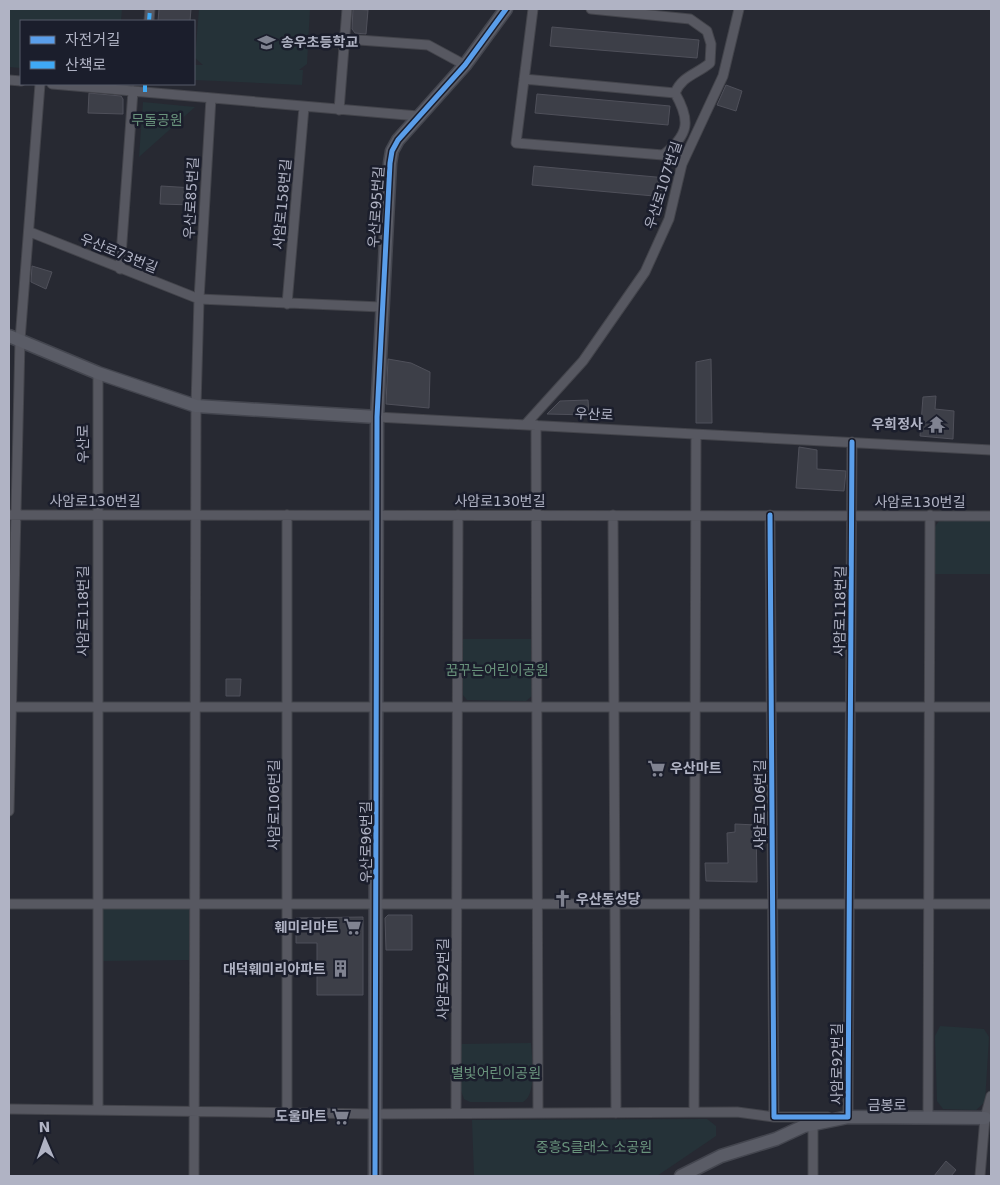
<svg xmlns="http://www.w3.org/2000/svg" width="1000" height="1185" font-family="'DejaVu Sans','Noto Sans KR',sans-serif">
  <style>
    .green { fill: #253238 }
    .building { fill: #3d3f48; stroke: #4f505a }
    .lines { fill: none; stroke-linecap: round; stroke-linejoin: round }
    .street-casing { stroke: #43444b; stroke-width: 11 }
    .secondary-casing { stroke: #44464f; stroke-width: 15 }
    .street { stroke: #575861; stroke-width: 9 }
    .secondary { stroke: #5a5c66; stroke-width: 12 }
    .quiet { stroke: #3fa9f5; stroke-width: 4; stroke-dasharray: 8 4; stroke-linecap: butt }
    .cycleway-casing { stroke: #1b1e2c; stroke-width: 8 }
    .cycleway { stroke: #5a9eea; stroke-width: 5 }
    .labels { text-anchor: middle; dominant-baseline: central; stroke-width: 5; stroke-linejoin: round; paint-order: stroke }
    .poi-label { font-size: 14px; font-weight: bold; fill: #b0b3c4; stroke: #1b1e2c; text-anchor: end }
    .park-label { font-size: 14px; fill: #69937c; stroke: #1b1e2c }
    .street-label { font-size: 14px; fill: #b0b3c4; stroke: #1b1e2c }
  </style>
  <rect width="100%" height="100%" fill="#272932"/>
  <path class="green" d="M 9,9 L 122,9 L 121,21 L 21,21 L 21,68 L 9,67 Z
    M 199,9 L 310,9 L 307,64 L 299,70 L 303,70 L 302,85 L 194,80 L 194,65 L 203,65 L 195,58 Z
    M 143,102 L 195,107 L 139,157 Z
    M 939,521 L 991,521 L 991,574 L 934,574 L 934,528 Z
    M 462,639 L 531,639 L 532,696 L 526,701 L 467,700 L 463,695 Z
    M 103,909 L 189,909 L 189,960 L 103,961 Z
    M 940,1026 L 984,1029 L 989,1037 L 985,1102 L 976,1110 L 943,1109 L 937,1101 L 935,1036 Z
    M 531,1043 C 532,1058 537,1095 523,1102 L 470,1102 L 464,1099 L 461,1091 L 461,1044 Z
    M 707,1119 L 716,1126 L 716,1136 L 657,1176 L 474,1176 L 472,1120 Z"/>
  <path class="building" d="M 159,9 L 191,9 L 190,21 L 158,21 Z
    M 353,9 L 368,10 L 366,34 L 355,33 L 352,29 Z
    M 552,27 L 699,40 L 697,58 L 550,46 Z
    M 726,85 L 742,91 L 736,111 L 717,105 Z
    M 89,93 L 121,96 L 123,99 L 123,114 L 88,113 Z
    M 537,94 L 670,106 L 668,125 L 535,113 Z
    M 534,166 L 667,178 L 665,197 L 532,185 Z
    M 161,186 L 194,188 L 193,205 L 160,204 Z
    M 32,266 L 52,272 L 46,289 L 31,282 Z
    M 388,359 L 411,363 L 430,372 L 429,408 L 386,404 Z
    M 711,359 L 712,423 L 696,423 L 696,362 Z
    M 936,396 L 935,409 L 954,411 L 953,439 L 920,436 L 923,397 Z
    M 588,400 L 589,415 L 547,414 L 560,401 Z
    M 799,447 L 817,450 L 817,469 L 846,471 L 844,491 L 796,488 Z
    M 226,679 L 241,679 L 240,696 L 226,696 Z
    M 735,824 L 756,825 L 757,882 L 706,881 L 705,863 L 728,863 L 727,833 L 735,832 Z
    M 388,915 L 412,915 L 412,950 L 386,950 L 385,918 Z
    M 363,917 L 363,995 L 317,995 L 317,943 L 296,943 L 296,918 Z
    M 946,1161 L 956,1170 L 951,1176 L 934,1176 Z"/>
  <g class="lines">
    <defs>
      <path id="street" d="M 533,9 L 516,143 L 663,155 C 689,135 691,121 675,93
        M 149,21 L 150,9
        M 345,39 L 428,45 L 465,65
        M 524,79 L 675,93 C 682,76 697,74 710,63 L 711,44 L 707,31 L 690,19 L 591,9
        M 9,80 L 21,81
        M 52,84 L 418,116
        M 339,110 L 347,9
        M 30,232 L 199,299 L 381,307
        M 120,269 L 133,91
        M 287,304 L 304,107
        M 98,373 L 98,1109
        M 377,417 L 991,450
        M 525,425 L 583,361 L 645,272 L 669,219 L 682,164 L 723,76 L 739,9
        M 536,425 L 538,1112
        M 9,515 L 991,516
        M 287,515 L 287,1113
        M 613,515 L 616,1113
        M 770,515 L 774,1117 L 828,1117
        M 9,707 L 991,707
        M 9,811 L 20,340 L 40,84
        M 9,904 L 991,904
        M 9,1109 L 376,1114 L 737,1112 L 774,1117
        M 694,1112 L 696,435
        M 456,1113 L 458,515
        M 928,1116 L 930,515
        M 843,1117 L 848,1117 L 852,442
        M 813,1125 L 813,1176
        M 194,1176 L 196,406 L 199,299 L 211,98
        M 980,1176 L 985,1118 L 991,1096"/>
      <path id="secondary" d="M 9,336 L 98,373 L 196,406 L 377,417
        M 375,1176 L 377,417 L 390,163 L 392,151 L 398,140 L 465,65 L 506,9
        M 681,1176 L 721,1156 L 776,1139 L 804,1126 L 848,1117 L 985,1118"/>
    </defs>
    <use href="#street" class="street-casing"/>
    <use href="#secondary" class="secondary-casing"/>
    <use href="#street" class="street"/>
    <use href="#secondary" class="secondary"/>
    <path class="quiet" d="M 149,21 L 150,9
      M 145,92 L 145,84"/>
    <defs>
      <path id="cycleway" d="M 770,515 L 774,1117 L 848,1117 L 852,442
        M 375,1176 L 377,417 L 390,163 L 392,151 L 398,140 L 465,65 L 506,9"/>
    </defs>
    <use href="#cycleway" class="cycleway-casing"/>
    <use href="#cycleway" class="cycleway"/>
  </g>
  <defs>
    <symbol id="school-bare" viewBox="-9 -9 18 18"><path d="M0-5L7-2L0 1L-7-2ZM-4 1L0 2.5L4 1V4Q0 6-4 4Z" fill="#808391" stroke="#1b1e2c" stroke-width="2.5" paint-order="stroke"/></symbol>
    <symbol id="temple-bare" viewBox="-9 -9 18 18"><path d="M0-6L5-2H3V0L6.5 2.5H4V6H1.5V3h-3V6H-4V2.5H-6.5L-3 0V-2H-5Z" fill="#808391" stroke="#1b1e2c" stroke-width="2.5" paint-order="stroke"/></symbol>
    <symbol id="supermarket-bare" viewBox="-9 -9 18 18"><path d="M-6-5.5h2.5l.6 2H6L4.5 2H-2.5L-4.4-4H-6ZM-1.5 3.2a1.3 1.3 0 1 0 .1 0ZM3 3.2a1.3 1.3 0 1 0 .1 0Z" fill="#808391" stroke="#1b1e2c" stroke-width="2.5" paint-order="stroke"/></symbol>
    <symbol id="church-bare" viewBox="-9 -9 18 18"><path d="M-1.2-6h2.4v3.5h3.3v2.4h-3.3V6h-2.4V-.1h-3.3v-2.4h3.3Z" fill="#808391" stroke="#1b1e2c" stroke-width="2.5" paint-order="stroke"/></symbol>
    <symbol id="building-bare" viewBox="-9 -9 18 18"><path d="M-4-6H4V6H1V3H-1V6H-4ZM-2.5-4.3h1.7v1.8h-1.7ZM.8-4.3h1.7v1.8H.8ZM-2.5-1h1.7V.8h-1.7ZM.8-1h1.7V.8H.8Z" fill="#808391" stroke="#1b1e2c" stroke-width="2.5" paint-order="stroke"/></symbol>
  </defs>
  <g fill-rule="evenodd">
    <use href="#school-bare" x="254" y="30" width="25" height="25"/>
    <use href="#temple-bare" x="924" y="412" width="25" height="25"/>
    <use href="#supermarket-bare" x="644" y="756" width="25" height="25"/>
    <use href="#church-bare" x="550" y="886" width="25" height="25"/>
    <use href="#supermarket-bare" x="340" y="914" width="25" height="25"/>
    <use href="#building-bare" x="328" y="956" width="25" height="25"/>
    <use href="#supermarket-bare" x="328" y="1104" width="25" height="25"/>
  </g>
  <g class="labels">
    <g class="poi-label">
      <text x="281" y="42" text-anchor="start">송우초등학교</text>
      <text x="923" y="424">우희정사</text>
      <text x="670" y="768" text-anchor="start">우산마트</text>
      <text x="576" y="899" text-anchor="start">우산동성당</text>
      <text x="339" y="927">훼미리마트</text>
      <text x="326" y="969">대덕훼미리아파트</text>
      <text x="327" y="1116">도울마트</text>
    </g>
    <g class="park-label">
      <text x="157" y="120">무돌공원</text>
      <text x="497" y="670">꿈꾸는어린이공원</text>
      <text x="496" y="1073">별빛어린이공원</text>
      <text x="594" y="1147">중흥S클래스 소공원</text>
    </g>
    <g class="street-label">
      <text transform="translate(663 185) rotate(-72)">우산로107번길</text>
      <text transform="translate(191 198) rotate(-87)">우산로85번길</text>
      <text transform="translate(282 204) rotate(-85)">사암로158번길</text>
      <text transform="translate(376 207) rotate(-86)">우산로95번길</text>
      <text transform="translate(119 253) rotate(22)">우산로73번길</text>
      <text transform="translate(594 414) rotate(3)">우산로</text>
      <text transform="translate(83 444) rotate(-90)">우산로</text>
      <text x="95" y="501">사암로130번길</text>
      <text x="500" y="501">사암로130번길</text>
      <text x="920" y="502">사암로130번길</text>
      <text transform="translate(83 611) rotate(-90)">사암로118번길</text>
      <text transform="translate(840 611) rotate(-89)">사암로118번길</text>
      <text transform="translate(274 805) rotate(-90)">사암로106번길</text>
      <text transform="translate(760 805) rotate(-90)">사암로106번길</text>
      <text transform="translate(366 842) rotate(-90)">우산로96번길</text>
      <text transform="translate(443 979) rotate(-90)">사암로92번길</text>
      <text transform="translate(837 1064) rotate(-90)">사암로92번길</text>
      <text x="887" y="1105">금봉로</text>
    </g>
  </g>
  <rect width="1000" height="1185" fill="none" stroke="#b0b3c4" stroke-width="20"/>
  <rect x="20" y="20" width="175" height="65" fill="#1b1e2c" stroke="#575a69"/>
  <rect x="30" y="36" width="25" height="8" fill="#5a9eea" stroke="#575a69"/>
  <text x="65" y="45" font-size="15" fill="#b0b3c4">자전거길</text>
  <rect x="30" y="61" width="25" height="8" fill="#3fa9f5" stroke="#575a69"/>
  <text x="65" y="70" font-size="15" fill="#b0b3c4">산책로</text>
  <g transform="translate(45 1140) rotate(358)" stroke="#1b1e2c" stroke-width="4" paint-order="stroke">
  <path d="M0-4L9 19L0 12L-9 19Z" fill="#b0b3c4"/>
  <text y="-8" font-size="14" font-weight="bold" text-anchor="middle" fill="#b0b3c4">N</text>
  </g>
</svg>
